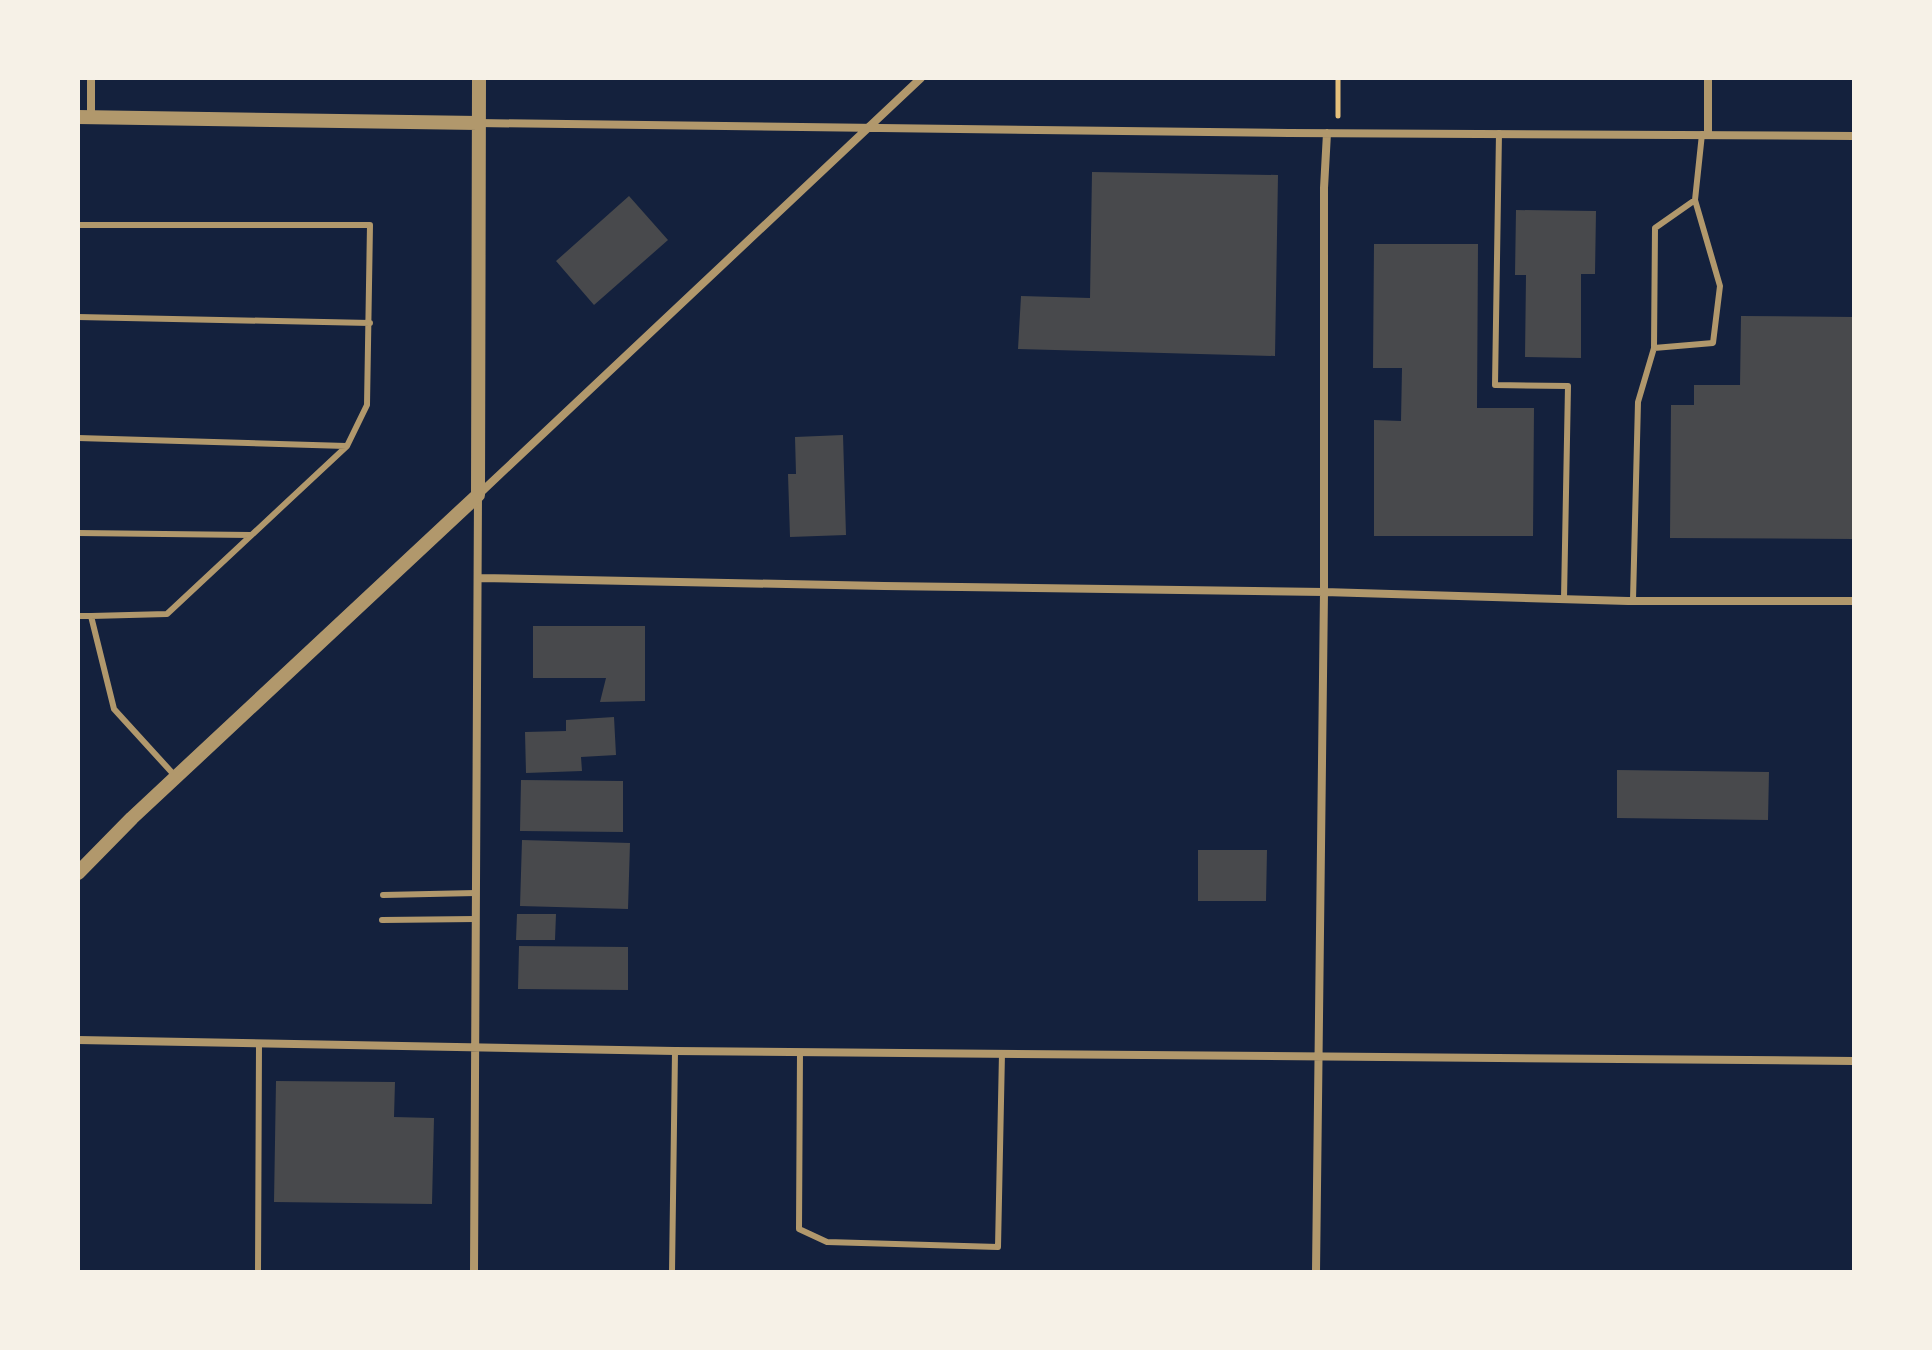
<svg xmlns="http://www.w3.org/2000/svg" width="1932" height="1350" font-family="'PT Sans Narrow',sans-serif">
  <style>
    .building { fill: #48494c }
    .lines { fill: none; stroke-linecap: round; stroke-linejoin: round }
    .path { stroke: #e5c07b; stroke-width: 5 }
    .service { stroke: #b1986c; stroke-width: 6 }
    .minor { stroke: #b1986c; stroke-width: 8 }
    .tertiary { stroke: #b1986c; stroke-width: 14 }
  </style>
  <rect width="100%" height="100%" fill="#14213d"/>
  <path class="building" d="M 1092,172 L 1278,175 L 1275,356 L 1018,349 L 1021,296 L 1090,298 Z
    M 629,196 L 668,240 L 594,305 L 556,261 Z
    M 1516,210 L 1596,211 L 1595,274 L 1581,274 L 1581,358 L 1525,357 L 1526,275 L 1515,275 Z
    M 1374,244 L 1478,244 L 1477,408 L 1534,408 L 1533,536 L 1374,536 L 1374,420 L 1401,421 L 1402,368 L 1373,368 Z
    M 1741,316 L 1854,317 L 1854,539 L 1670,538 L 1671,405 L 1694,405 L 1694,385 L 1740,385 Z
    M 843,435 L 846,535 L 790,537 L 788,474 L 796,474 L 795,437 Z
    M 533,626 L 645,626 L 645,701 L 600,702 L 606,678 L 533,678 Z
    M 614,717 L 616,755 L 581,757 L 582,771 L 526,773 L 525,732 L 566,731 L 566,720 Z
    M 1617,770 L 1769,772 L 1768,820 L 1617,818 Z
    M 521,780 L 623,781 L 623,832 L 520,831 Z
    M 522,840 L 630,843 L 628,909 L 520,906 Z
    M 1198,850 L 1267,850 L 1266,901 L 1198,901 Z
    M 517,914 L 556,914 L 555,940 L 516,940 Z
    M 519,946 L 628,947 L 628,990 L 518,989 Z
    M 276,1081 L 395,1082 L 394,1117 L 434,1118 L 432,1204 L 274,1202 Z"/>
  <g class="lines">
    <path class="path" d="M 1338,116 L 1338,78"/>
    <path class="service" d="M 1499,133 L 1495,385 L 1568,386 L 1564,599
      M 1695,200 L 1720,286 L 1713,343 L 1654,348 L 1655,228 L 1695,200 L 1702,134
      M 78,225 L 370,225 L 367,405 L 347,446 L 167,614 L 91,616
      M 78,317 L 370,323
      M 78,438 L 346,446
      M 78,533 L 250,535
      M 1633,600 L 1638,402 L 1654,348
      M 78,616 L 91,616 L 114,709 L 176,777
      M 383,895 L 476,893
      M 382,920 L 476,919
      M 800,1052 L 799,1229 L 827,1242 L 998,1247 L 1002,1053
      M 258,1272 L 259,1044
      M 672,1272 L 675,1051"/>
    <path class="minor" d="M 91,78 L 91,117
      M 1708,78 L 1708,134
      M 478,123 L 1289,133 L 1854,136
      M 479,578 L 884,586 L 1324,592 L 1628,601 L 1854,601
      M 78,1040 L 675,1051 L 1854,1061
      M 474,1272 L 478,495 L 921,78
      M 1316,1272 L 1324,592 L 1324,188 L 1327,133"/>
    <path class="tertiary" d="M 78,117 L 478,123
      M 78,873 L 132,818 L 478,495 L 479,78"/>
  </g>
  <rect width="1932" height="1350" fill="none" stroke="#f6f1e7" stroke-width="160"/>
</svg>
